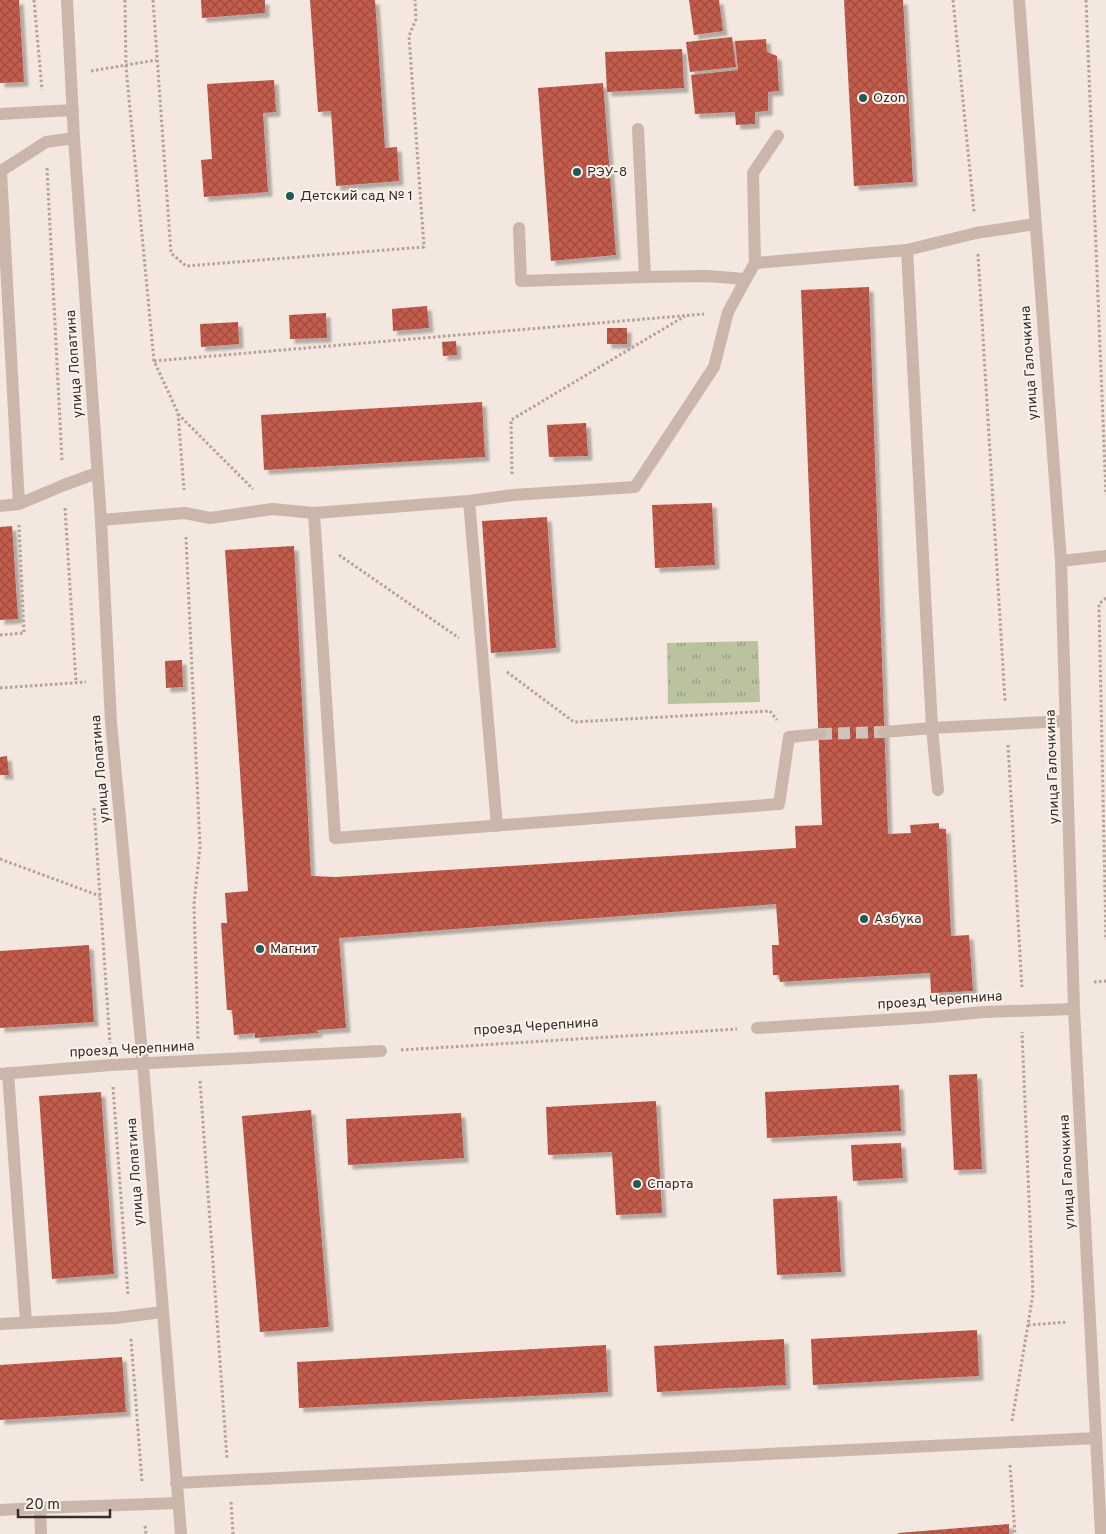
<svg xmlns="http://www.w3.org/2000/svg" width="1106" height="1534" font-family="Overpass,sans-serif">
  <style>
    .park { fill: url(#park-tufts) }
    .building { fill: url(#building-cross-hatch); filter: url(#shadow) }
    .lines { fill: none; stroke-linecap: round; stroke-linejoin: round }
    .minor-tunnel { stroke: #cec2bb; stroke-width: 12; stroke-dasharray: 12 6; stroke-linecap: butt }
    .path { stroke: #b7a095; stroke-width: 3; stroke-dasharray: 2.5 2.5; stroke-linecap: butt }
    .minor { stroke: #cbb6ab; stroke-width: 12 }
    .poi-dot { fill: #205a57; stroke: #faf2ec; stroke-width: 2 }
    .labels { text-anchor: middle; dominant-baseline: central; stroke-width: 4; stroke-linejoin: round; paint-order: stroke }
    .poi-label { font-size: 14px; fill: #392d2a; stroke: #faf2ec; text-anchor: start }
    .street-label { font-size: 14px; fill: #392d2a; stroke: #faf2ec }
  </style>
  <defs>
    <pattern id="park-tufts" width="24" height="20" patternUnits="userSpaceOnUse" patternTransform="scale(1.25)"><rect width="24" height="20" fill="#bac29f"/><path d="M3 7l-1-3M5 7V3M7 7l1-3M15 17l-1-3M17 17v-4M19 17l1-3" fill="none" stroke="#989e82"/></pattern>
    <pattern id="building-cross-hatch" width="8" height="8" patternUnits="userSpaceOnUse" patternTransform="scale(1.25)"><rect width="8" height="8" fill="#c45c4c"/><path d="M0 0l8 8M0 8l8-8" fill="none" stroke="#a04c3f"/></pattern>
    <filter id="shadow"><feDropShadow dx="4.5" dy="4.5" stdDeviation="1" flood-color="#0004"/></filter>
  </defs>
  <rect width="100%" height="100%" fill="#f3e7df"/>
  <path class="park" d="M 758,641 L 760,702 L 668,704 L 667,643 Z"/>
  <path class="building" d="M 0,0 L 19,0 L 24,82 L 0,83 Z
    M 201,0 L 265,0 L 265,13 L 202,18 Z
    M 310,0 L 375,0 L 385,148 L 397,147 L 399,181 L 336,186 L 331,111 L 318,112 Z
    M 689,0 L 719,0 L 723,31 L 694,35 Z
    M 844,0 L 903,0 L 913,182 L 854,186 Z
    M 732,37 L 736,67 L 690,72 L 686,42 Z
    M 766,39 L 767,52 L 777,56 L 779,91 L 768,92 L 768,111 L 755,112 L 755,124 L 736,125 L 735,112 L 695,114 L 691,75 L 738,70 L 735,41 Z
    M 682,49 L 684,88 L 607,92 L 605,52 Z
    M 274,80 L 276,112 L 263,113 L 268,192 L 204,197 L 201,160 L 212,159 L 207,84 Z
    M 603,83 L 616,255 L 551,261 L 538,88 Z
    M 869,287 L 888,834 L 911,833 L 910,825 L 939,823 L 939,829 L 946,829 L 951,936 L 969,935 L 973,991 L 931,993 L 930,973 L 780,982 L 779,975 L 773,975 L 772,945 L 779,945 L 776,904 L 339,938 L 346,1028 L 317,1030 L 318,1033 L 255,1038 L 255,1033 L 234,1035 L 232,1010 L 227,1010 L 221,923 L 227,923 L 225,893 L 248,891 L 225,550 L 294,546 L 311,876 L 336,877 L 796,848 L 795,826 L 822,825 L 801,290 Z
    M 427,306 L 429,328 L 393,331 L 392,309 Z
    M 326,313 L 327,338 L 290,339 L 289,315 Z
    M 238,322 L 239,344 L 201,347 L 200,324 Z
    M 607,328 L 627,328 L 627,344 L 607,344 Z
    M 456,341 L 457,355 L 443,356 L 442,342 Z
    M 482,402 L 485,457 L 264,470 L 261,415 Z
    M 586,423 L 588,456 L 549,457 L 547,425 Z
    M 712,503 L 715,565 L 655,568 L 652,505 Z
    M 547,517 L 556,648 L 491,653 L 482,521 Z
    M 12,526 L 18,619 L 0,620 L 0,527 Z
    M 182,660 L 183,687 L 166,688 L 165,661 Z
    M 7,756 L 9,775 L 0,775 L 0,757 Z
    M 89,945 L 94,1022 L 0,1028 L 0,951 Z
    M 977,1074 L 982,1169 L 954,1170 L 949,1075 Z
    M 899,1085 L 901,1131 L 767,1138 L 765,1092 Z
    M 101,1092 L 114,1274 L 52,1279 L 39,1096 Z
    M 656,1101 L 662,1213 L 616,1215 L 612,1152 L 548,1155 L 546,1107 Z
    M 311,1110 L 329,1327 L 260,1332 L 242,1116 Z
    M 461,1113 L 464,1158 L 348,1165 L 346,1119 Z
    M 901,1143 L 903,1178 L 853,1181 L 851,1145 Z
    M 837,1196 L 841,1272 L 777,1275 L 773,1199 Z
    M 977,1330 L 979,1376 L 813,1385 L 811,1339 Z
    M 784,1339 L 786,1385 L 657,1392 L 654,1346 Z
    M 606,1345 L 608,1392 L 299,1408 L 297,1362 Z
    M 122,1357 L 126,1412 L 0,1420 L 0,1365 Z
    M 1009,1524 L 1009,1534 L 898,1534 L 898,1533 Z"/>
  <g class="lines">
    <path class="minor-tunnel" d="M 820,734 L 884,732"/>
    <path class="path" d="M 34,0 L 42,90
      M 125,0 L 126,67 L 154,361 L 178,413 L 184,490
      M 153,0 L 171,253 L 186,266 L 424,247 L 409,36 L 416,19 L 415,0
      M 953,0 L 974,212
      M 1086,0 L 1106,495
      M 91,71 L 156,60
      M 47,168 L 62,461
      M 978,254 L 1005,701
      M 154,361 L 704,314
      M 178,414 L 253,489
      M 512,474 L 511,420 L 685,316
      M 65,508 L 76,682
      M 186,537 L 200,847 L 194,904 L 198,1040
      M 339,555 L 459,638
      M 1106,598 L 1099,604 L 1106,940
      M 0,635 L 24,633 L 19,525
      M 507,672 L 574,722 L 770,711 L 777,720
      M 0,688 L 86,682
      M 1008,745 L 1022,989
      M 94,808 L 110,1043
      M 0,859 L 100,896
      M 1094,982 L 1106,981
      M 401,1050 L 737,1029
      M 200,1081 L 227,1459
      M 113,1087 L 128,1295
      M 1028,1325 L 1068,1322
      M 131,1339 L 142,1482
      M 1012,1421 L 1033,1294 L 1022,1032
      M 1010,1465 L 1015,1534
      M 231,1502 L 233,1534
      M 145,1526 L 146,1534"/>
    <path class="minor" d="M 67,0 L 74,138 L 101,520 L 111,722 L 143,1064 L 181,1534
      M 1019,0 L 1061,561 L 1074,1009 L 1101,1534
      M 0,114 L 73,110
      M 638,129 L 645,277 L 706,276 L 746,279 L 755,263 L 907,250 L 976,233 L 1035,224
      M 519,228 L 521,281 L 645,277
      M 907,250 L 932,728 L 938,790
      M 755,263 L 753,173 L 778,136
      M 469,501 L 497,826
      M 19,504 L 1,171 L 46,142 L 74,138
      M 0,506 L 19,504 L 64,485 L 97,473
      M 314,513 L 335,838 L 779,804 L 789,737 L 820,734
      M 101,520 L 185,513 L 210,518 L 272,509 L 314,513 L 469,501 L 513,495 L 635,487 L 714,367 L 728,312 L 746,279
      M 1061,561 L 1106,556
      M 884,732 L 932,728 L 1066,721
      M 757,1028 L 932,1017 L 984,1012 L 1074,1009
      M 8,1073 L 26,1322
      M 0,1074 L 111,1065 L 381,1051
      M 0,1324 L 115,1318 L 162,1312
      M 176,1483 L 1096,1438
      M 0,1510 L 40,1508
      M 41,1534 L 40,1508 L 178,1503"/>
  </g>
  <g class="poi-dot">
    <circle cx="863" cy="98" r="5"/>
    <circle cx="577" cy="172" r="5"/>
    <circle cx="290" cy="196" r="5"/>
    <circle cx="864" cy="919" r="5"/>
    <circle cx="260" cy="949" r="5"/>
    <circle cx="637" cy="1184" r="5"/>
  </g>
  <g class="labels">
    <g class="poi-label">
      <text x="873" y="98">Ozon</text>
      <text x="587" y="172">РЭУ-8</text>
      <text x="300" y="196">Детский сад № 1</text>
      <text x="874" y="919">Азбука</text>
      <text x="270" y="949">Магнит</text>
      <text x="647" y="1184">Спарта</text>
    </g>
    <g class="street-label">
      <text transform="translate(1030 363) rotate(-94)">улица Галочкина</text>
      <text transform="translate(75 364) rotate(-94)">улица Лопатина</text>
      <text transform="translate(1053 767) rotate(-92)">улица Галочкина</text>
      <text transform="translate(101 769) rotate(-95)">улица Лопатина</text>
      <text transform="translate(940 1001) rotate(-4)">проезд Черепнина</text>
      <text transform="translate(536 1027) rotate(-4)">проезд Черепнина</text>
      <text transform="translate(132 1050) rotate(-3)">проезд Черепнина</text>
      <text transform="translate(136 1172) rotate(-94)">улица Лопатина</text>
      <text transform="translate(1068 1172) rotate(-93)">улица Галочкина</text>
    </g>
  </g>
  <path d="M18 1509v8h92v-8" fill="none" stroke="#392d2a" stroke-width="2.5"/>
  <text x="25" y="1509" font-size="15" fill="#392d2a" stroke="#faf2ec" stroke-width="4" paint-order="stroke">20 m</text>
</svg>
